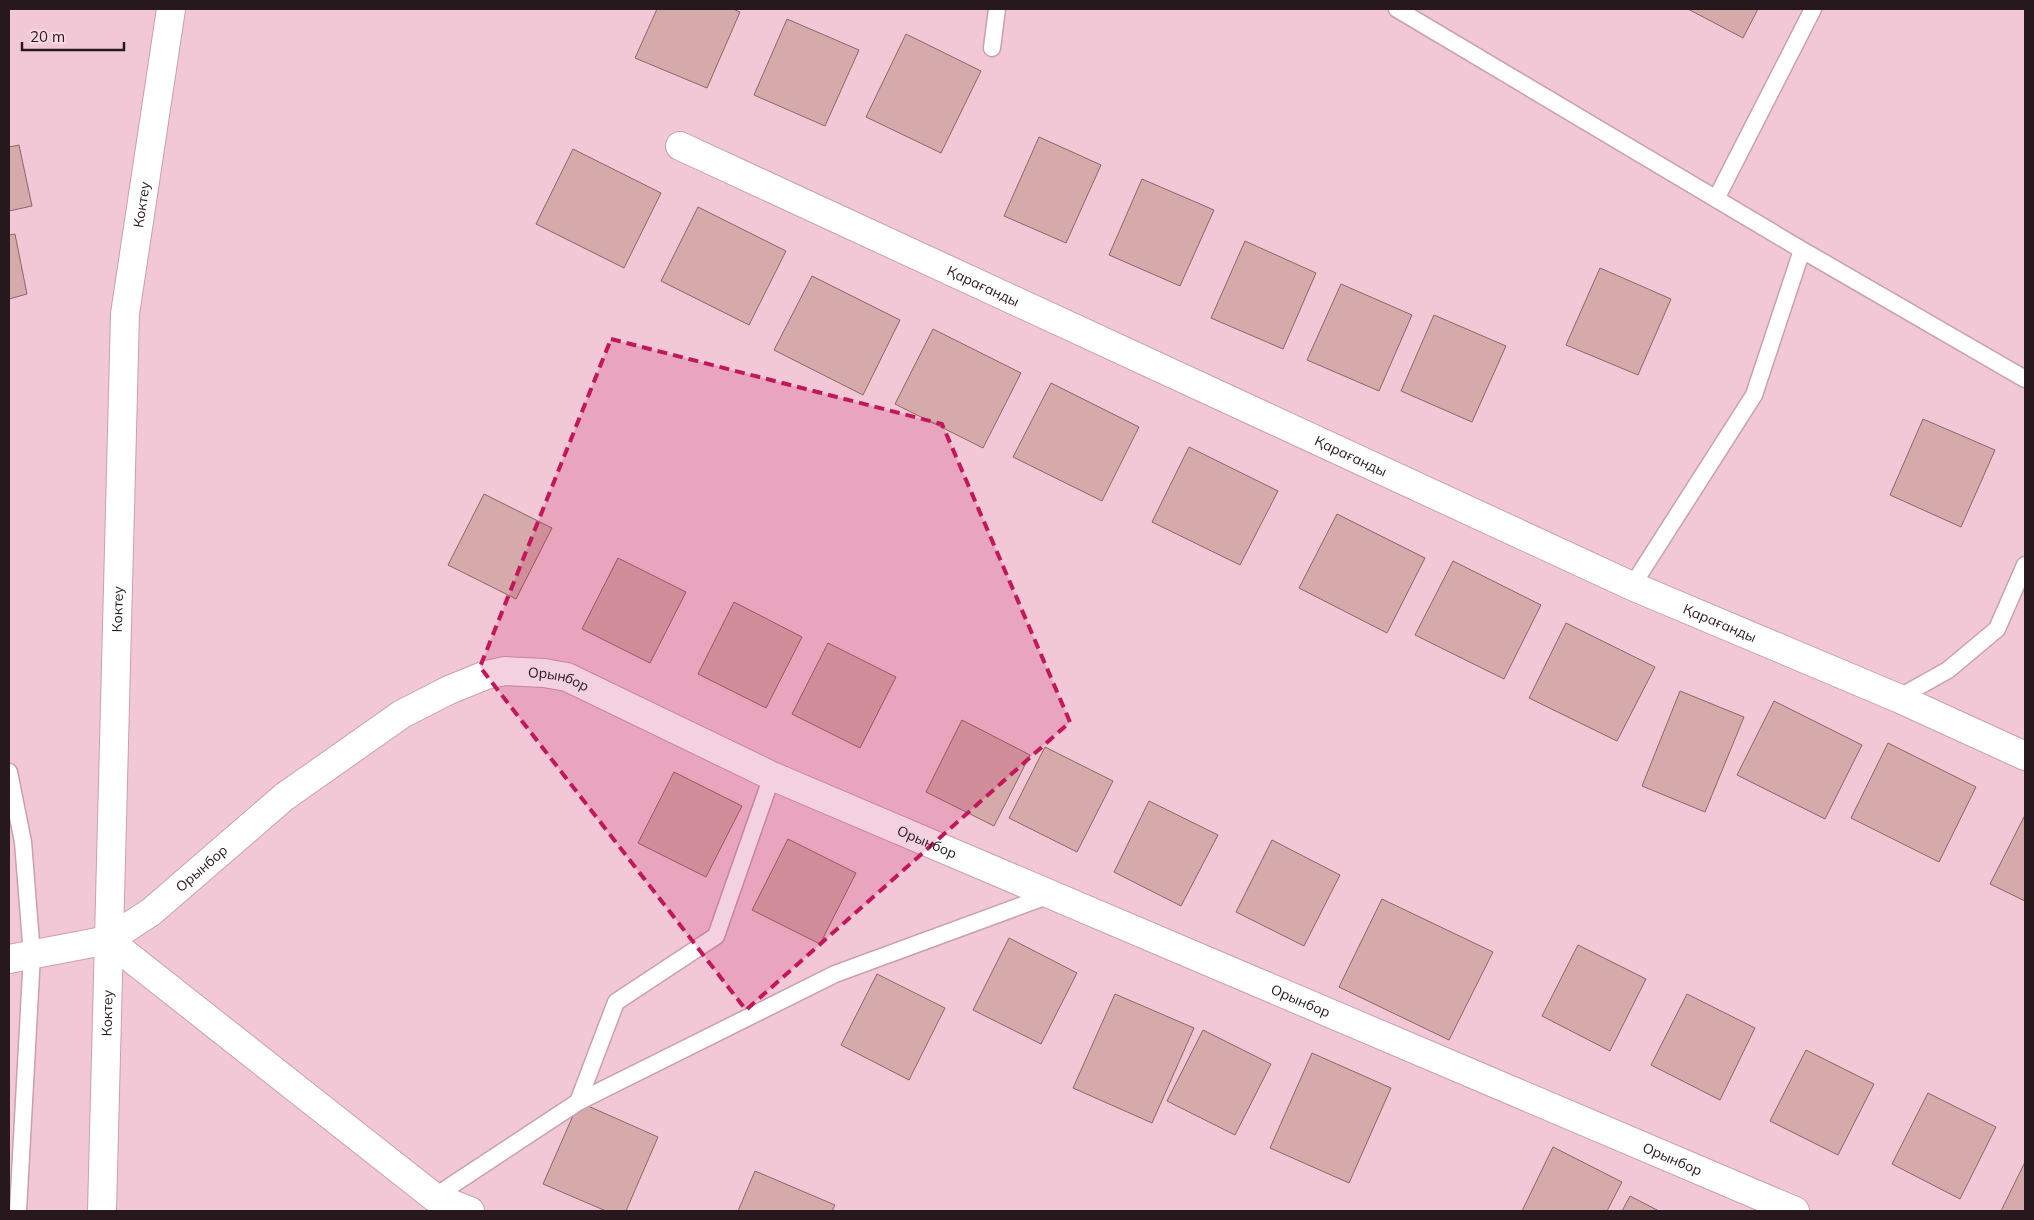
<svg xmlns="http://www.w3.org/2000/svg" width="2034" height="1220" font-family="Mulish,sans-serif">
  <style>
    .building { fill: #d6aaab; stroke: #8d6566 }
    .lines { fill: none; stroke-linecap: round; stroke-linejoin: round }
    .lane-casing { stroke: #c9a0ad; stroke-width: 19 }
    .street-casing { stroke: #c9a0ad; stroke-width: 30 }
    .lane { stroke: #fff; stroke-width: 16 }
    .street { stroke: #fff; stroke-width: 28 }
    .marked { fill: #c2185b; fill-opacity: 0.2; stroke: #c2185b; stroke-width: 4; stroke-dasharray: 10 6; stroke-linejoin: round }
    .labels { text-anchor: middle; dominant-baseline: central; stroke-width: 4.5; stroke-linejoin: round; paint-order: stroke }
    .street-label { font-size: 14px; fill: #27181e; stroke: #fbd7e3 }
  </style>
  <rect width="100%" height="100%" fill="#f3c8d6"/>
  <path class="building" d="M 657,9 L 733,9 L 740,12 L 707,88 L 635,58 Z
    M 1688,9 L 1758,9 L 1743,38 Z
    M 787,19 L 859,50 L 825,126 L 754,95 Z
    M 906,34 L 981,71 L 941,153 L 866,117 Z
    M 1039,137 L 1101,165 L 1066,243 L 1004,216 Z
    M 19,145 L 32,206 L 9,211 L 9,147 Z
    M 573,149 L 661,193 L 624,268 L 536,224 Z
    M 1142,179 L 1214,210 L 1180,286 L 1109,255 Z
    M 698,207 L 786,251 L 749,325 L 661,281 Z
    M 15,234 L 27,294 L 9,299 L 9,235 Z
    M 1245,241 L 1316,273 L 1283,349 L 1211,318 Z
    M 1600,268 L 1671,299 L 1638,375 L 1566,345 Z
    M 812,276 L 900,320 L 863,395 L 774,350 Z
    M 1341,284 L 1412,315 L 1379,391 L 1307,360 Z
    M 1434,315 L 1506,346 L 1472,422 L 1401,391 Z
    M 933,329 L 1021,373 L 983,448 L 895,404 Z
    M 1051,383 L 1139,427 L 1102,501 L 1013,457 Z
    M 1923,419 L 1995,450 L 1961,527 L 1890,495 Z
    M 1189,447 L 1278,491 L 1240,565 L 1152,522 Z
    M 484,494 L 552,528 L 516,599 L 448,565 Z
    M 1337,514 L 1425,558 L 1387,633 L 1299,588 Z
    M 618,558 L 686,592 L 650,663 L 582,629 Z
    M 1453,561 L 1541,605 L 1504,679 L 1415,635 Z
    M 734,602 L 802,637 L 766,708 L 698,674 Z
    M 1566,623 L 1655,667 L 1617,741 L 1529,698 Z
    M 828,643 L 896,677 L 860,748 L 792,714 Z
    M 1680,691 L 1744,717 L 1705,812 L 1642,786 Z
    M 1774,701 L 1862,745 L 1825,819 L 1737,775 Z
    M 962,720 L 1030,755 L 994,826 L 926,792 Z
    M 1888,743 L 1976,787 L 1939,862 L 1851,818 Z
    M 1045,747 L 1113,781 L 1077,852 L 1009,818 Z
    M 674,772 L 742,806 L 706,877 L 638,843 Z
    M 1149,801 L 1218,835 L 1181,906 L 1114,872 Z
    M 2025,815 L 2025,901 L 1990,884 Z
    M 788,839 L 856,873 L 820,944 L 752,910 Z
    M 1272,840 L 1340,875 L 1304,946 L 1236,912 Z
    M 1382,899 L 1493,952 L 1449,1040 L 1339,987 Z
    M 1009,938 L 1077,973 L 1041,1044 L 973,1010 Z
    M 1578,945 L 1646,979 L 1610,1051 L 1542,1016 Z
    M 877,974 L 945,1008 L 909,1080 L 841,1045 Z
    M 1115,994 L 1194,1028 L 1152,1123 L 1073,1088 Z
    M 1687,994 L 1755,1028 L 1720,1100 L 1651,1065 Z
    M 1203,1030 L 1271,1064 L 1235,1135 L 1167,1101 Z
    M 1806,1050 L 1874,1084 L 1838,1155 L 1770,1121 Z
    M 1312,1053 L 1391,1088 L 1349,1183 L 1270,1148 Z
    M 1928,1093 L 1996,1127 L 1960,1199 L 1892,1164 Z
    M 579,1102 L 658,1137 L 626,1211 L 606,1211 L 543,1184 Z
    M 1553,1147 L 1622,1182 L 1607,1211 L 1522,1211 Z
    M 2025,1162 L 2025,1211 L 2001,1211 Z
    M 755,1171 L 835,1205 L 832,1211 L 738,1211 Z
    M 1630,1196 L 1659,1211 L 1622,1211 Z"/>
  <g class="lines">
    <defs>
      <path id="lane" d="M 1397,9 L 1802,250 L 2025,379
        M 992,48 L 997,9
        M 1716,199 L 1813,9
        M 1632,586 L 1754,395 L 1802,250
        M 1898,698 L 1948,670 L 1997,629 L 2025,565
        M 9,772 L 23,842 L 32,955 L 18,1211
        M 578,1102 L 616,1002 L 716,936 L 772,776
        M 434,1197 L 578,1102 L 835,974 L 1050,895"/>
      <g id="street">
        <path id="s1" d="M 680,146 L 1632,586 L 1898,698 L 2025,756"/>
        <path id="s2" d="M 108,940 L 151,912 L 284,797 L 402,714 L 449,690 L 486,675 L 505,671 L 544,673 L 567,677 L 772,776 L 1795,1211"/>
        <path d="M 9,959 L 108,940 L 434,1197 L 470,1211"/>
        <path id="s3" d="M 102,1211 L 125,314 L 171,9"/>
      </g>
    </defs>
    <use href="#lane" class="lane-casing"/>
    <use href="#street" class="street-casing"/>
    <use href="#lane" class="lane"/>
    <use href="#street" class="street"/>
  </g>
  <path class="marked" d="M 611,339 L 942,424 L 1070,722 L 746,1010 L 480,667 Z"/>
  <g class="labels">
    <g class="street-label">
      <text stroke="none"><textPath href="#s3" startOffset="1008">Коктеу</textPath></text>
      <text stroke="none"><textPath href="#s1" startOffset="334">Қарағанды</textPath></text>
      <text stroke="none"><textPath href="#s1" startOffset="739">Қарағанды</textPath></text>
      <text stroke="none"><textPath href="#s3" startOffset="602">Коктеу</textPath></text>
      <text stroke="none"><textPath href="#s1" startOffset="1144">Қарағанды</textPath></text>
      <text stroke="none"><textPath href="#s2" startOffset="538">Орынбор</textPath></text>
      <text stroke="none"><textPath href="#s2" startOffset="942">Орынбор</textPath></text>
      <text stroke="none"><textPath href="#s2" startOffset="118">Орынбор</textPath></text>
      <text stroke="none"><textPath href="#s2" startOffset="1348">Орынбор</textPath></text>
      <text stroke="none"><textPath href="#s3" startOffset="198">Коктеу</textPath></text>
      <text stroke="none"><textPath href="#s2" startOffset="1752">Орынбор</textPath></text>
    </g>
  </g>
  <rect width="2034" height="1220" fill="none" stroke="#27181e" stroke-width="20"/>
  <path d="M22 42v8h102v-8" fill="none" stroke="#27181e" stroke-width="2.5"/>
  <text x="30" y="42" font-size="15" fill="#27181e" stroke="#fbd7e3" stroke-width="4" paint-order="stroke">20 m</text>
</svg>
